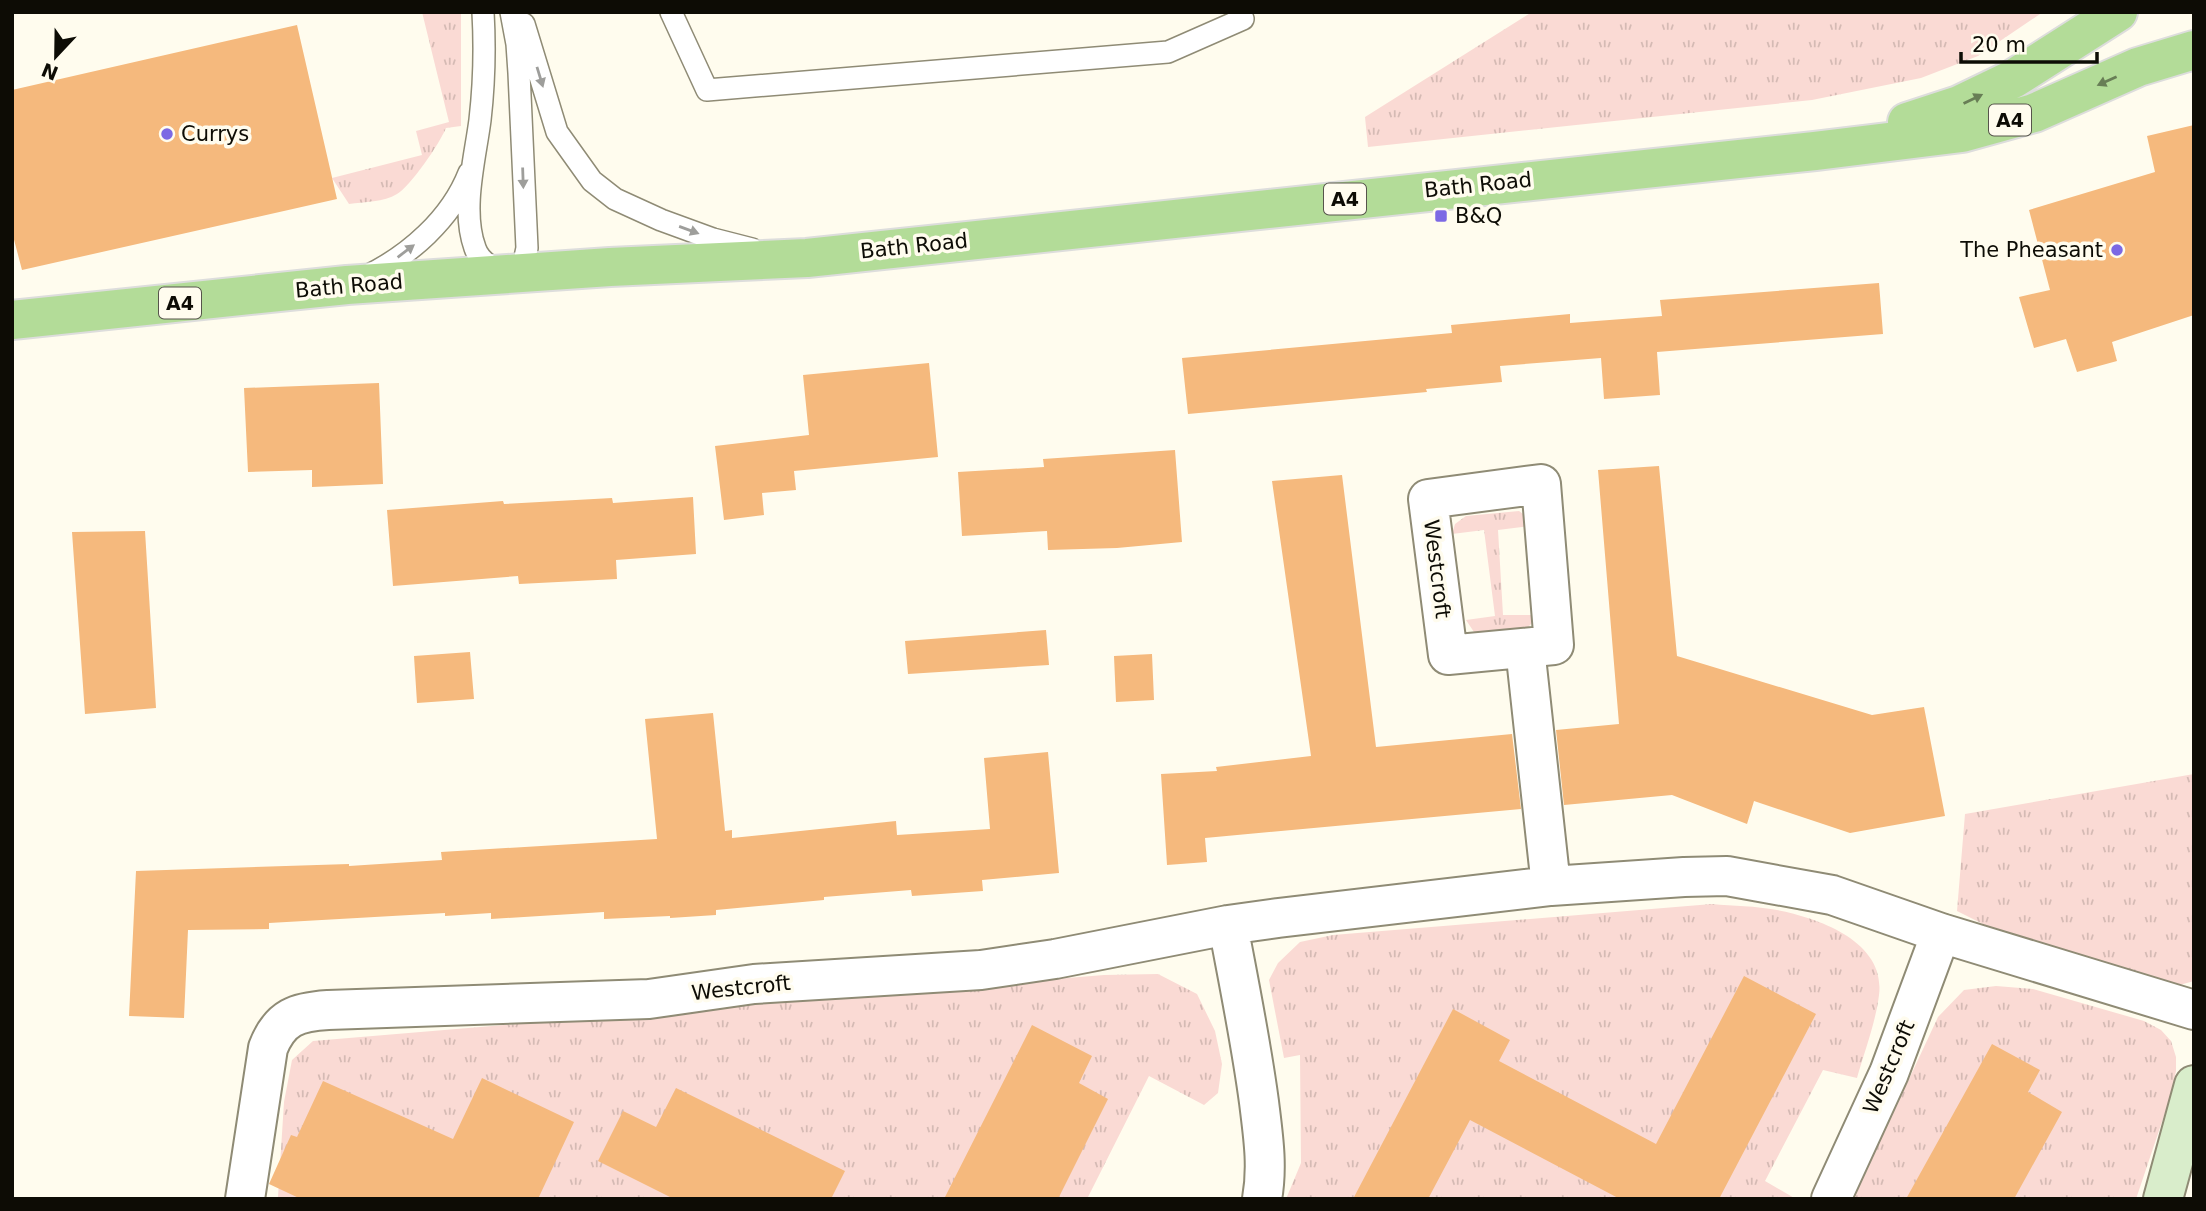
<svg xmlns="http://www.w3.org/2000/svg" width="2206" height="1211" font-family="'DejaVu Sans',sans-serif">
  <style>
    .grass { fill: url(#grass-tufts) }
    .building { fill: #f5b97d }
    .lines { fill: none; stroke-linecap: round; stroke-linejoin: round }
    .lane-casing { stroke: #8f8b75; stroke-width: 24 }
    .street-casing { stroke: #8f8b75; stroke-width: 42 }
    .secondary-casing { stroke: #8f8b75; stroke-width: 42 }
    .primary-casing { stroke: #dddddc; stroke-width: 42 }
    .lane { stroke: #fff; stroke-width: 21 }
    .street { stroke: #fff; stroke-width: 38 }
    .secondary { stroke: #d9edcb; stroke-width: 38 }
    .primary { stroke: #b3dc98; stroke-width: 38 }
    .oneway { fill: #9e9e9b }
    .oneway2 { fill: #687e56 }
    .poi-dot { fill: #7c69e4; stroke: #fffcee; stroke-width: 2.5 }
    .labels { text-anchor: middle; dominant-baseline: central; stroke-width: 7; stroke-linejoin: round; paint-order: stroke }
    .shield { fill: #fffcee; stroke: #56544b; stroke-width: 2 }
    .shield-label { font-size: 19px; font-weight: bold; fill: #0d0c05 }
    .poi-label { font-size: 21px; fill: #0d0c05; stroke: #fffcee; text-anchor: start }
    .street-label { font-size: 21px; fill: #0d0c05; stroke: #fffcee }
  </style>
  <defs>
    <pattern id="grass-tufts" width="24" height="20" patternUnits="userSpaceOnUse" patternTransform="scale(1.75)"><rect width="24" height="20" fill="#fadad4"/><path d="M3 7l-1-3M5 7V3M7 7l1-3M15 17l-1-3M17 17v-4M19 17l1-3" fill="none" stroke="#d5bab4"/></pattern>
  </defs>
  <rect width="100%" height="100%" fill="#fffcee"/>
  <path class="grass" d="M 422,12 L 461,12 L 461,126 L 446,128 C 440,143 410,187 397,194 C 384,202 364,202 349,204 L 332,178 L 422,155 L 416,131 L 449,122 Z
    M 1532,12 L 2043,12 L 1978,56 L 1921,78 L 1812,100 L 1368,147 L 1365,117 Z
    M 1519,511 L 1527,517 L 1531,526 L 1498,530 L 1503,615 L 1535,615 L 1531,624 L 1524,631 L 1485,635 L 1474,632 L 1466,620 L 1495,616 L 1484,530 L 1452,534 L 1455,524 L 1466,516 Z
    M 2194,774 L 2194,981 L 2176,986 L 2148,981 L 1987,926 L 1957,911 L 1965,814 Z
    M 1712,904 C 1733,906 1756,906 1777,910 C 1818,918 1886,941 1879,995 C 1876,1021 1864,1053 1857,1078 L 1823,1070 L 1765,1181 L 1796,1199 L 1286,1199 L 1301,1163 L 1300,1055 L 1284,1058 L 1269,980 L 1278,963 L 1300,942 L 1333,935 Z
    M 1158,974 L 1197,994 L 1215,1031 L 1222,1064 L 1218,1093 L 1204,1105 L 1149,1076 L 1087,1199 L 281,1199 L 278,1197 L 284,1102 L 292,1060 L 313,1041 L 1104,975 Z
    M 1996,986 L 2033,989 L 2144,1021 L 2161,1030 L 2171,1041 L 2176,1057 L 2176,1071 L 2171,1095 L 2136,1199 L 1853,1199 L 1938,1017 L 1964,990 Z"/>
  <path class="building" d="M 297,25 L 337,199 L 22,270 L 12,232 L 12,90 Z
    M 2194,125 L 2194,315 L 2112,342 L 2117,361 L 2077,372 L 2066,339 L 2034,348 L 2019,297 L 2050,290 L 2029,210 L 2155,172 L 2147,136 Z
    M 1879,283 L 1883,334 L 1657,352 L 1660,395 L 1604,399 L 1601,358 L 1500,366 L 1502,382 L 1426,389 L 1427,392 L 1188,414 L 1182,358 L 1452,333 L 1451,325 L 1570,314 L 1570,323 L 1662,316 L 1660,300 Z
    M 929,363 L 938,457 L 794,471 L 796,490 L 762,493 L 764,515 L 724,520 L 715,446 L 809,435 L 803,375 Z
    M 379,383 L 383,484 L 312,487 L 312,470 L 248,472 L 244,388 Z
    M 1175,450 L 1182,542 L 1117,548 L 1048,550 L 1047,531 L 962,536 L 958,472 L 1044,467 L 1043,459 Z
    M 1659,466 L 1677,656 L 1872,715 L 1924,707 L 1945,816 L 1850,833 L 1754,801 L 1747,824 L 1672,795 L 1564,805 L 1556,730 L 1619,724 L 1598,470 Z
    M 1342,475 L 1376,747 L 1512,734 L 1521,809 L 1205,838 L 1207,862 L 1167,865 L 1161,774 L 1217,771 L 1216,767 L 1311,756 L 1272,481 Z
    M 693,497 L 696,554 L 616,560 L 617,579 L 519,584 L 518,576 L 393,586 L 387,510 L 503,501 L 504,504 L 612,498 L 613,503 Z
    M 145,531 L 156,708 L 85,714 L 72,532 Z
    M 1046,630 L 1049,665 L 908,674 L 905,641 Z
    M 470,652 L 474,699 L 417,703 L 414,656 Z
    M 1152,654 L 1154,700 L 1116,702 L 1114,656 Z
    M 713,713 L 725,831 L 732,830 L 732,838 L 896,821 L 897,835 L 990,829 L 984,758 L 1048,752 L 1059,873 L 982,880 L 983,891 L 912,896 L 911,890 L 824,897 L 824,900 L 716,910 L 716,915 L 670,918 L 670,916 L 604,919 L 604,912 L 491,919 L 491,913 L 445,916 L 445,913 L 269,923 L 269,929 L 188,930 L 184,1018 L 129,1016 L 136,871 L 349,864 L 349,866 L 442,860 L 441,852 L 657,839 L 645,719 Z
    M 1744,976 L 1816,1014 L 1719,1199 L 1620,1199 L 1470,1120 L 1428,1199 L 1353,1199 L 1453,1009 L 1510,1040 L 1499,1061 L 1656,1144 Z
    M 1032,1025 L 1092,1056 L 1079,1083 L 1108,1099 L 1058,1199 L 944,1199 Z
    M 1992,1044 L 2040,1070 L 2028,1092 L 2062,1112 L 2014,1199 L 1906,1199 Z
    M 482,1078 L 574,1122 L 538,1199 L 301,1199 L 269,1184 L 291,1135 L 297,1137 L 323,1081 L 453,1139 Z
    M 676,1088 L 845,1171 L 831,1199 L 674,1199 L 598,1161 L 623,1111 L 656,1127 Z"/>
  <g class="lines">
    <defs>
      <path id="lane" d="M 483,12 C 485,47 484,85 480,120 C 475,159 461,210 475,248 C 480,263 497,272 513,273 L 524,262 L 527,248 L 519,73 L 517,44 L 511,12
        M 671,12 L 707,90 L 1168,52 L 1243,19 L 1240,12
        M 524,24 L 557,132 L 592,181 L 615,199 L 661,220 L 713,239 L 752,249
        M 365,277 C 409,256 451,219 469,173"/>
      <path id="street" d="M 1541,484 L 1554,645 L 1448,655 L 1428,499 Z
        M 1525,648 L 1551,886
        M 1228,925 C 1239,984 1251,1042 1259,1102 C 1263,1135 1268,1166 1262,1199
        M 245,1199 L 268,1048 C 280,1017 297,1012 328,1010 L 649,999 L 754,984 L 981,970 L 1055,959 L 1228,925 L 1278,918 L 1551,886 L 1684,877 L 1727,876 L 1832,895 L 1941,933 L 2194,1010
        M 1831,1199 L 1889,1073 L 1941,933"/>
      <path id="secondary" d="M 2163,1199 L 2194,1085"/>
      <path id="primary" d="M 1907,122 L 1959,105 L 2013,79 L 2118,12
        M 12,320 L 347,285 L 610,267 L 807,258 L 1815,151 L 1962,133 L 2034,113 L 2138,67 L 2194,50"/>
    </defs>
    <use href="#lane" class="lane-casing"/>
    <use href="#street" class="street-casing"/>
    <use href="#secondary" class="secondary-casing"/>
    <use href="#primary" class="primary-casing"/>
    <use href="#lane" class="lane"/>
    <use href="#street" class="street"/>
    <use href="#secondary" class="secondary"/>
    <use href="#primary" class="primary"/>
  </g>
  <defs><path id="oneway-solid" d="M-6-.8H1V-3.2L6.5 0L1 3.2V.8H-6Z" transform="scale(1.75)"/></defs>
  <g class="oneway">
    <use href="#oneway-solid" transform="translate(540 77) rotate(73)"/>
    <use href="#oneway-solid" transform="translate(523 178) rotate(88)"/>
    <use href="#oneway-solid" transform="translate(689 230) rotate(20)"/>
    <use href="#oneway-solid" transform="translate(406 251) rotate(-37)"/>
  </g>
  <g class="oneway2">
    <use href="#oneway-solid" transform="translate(2107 81) rotate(156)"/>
    <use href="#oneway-solid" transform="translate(1973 99) rotate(-26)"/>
  </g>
  <g class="poi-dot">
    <circle cx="167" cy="134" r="7"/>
    <rect x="1434" y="209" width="14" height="14" rx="3.5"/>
    <circle cx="2117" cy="250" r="7"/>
  </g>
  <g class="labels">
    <g class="shield">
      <rect x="1989" y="104.5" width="42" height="31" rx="5"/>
      <rect x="1324" y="183.5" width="42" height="31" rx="5"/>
      <rect x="159" y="287.5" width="42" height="31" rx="5"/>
    </g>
    <g class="shield-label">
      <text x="2010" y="120">A4</text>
      <text x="1345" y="199">A4</text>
      <text x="180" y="303">A4</text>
    </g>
    <g class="poi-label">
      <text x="181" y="134">Currys</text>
      <text x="1455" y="216">B&amp;Q</text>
      <text x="2103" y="250" text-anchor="end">The Pheasant</text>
    </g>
    <g class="street-label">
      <text transform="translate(1478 185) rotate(-6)">Bath Road</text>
      <text transform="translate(914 246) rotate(-6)">Bath Road</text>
      <text transform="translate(349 286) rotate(-5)">Bath Road</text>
      <text transform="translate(1437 569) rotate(83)">Westcroft</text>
      <text transform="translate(741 988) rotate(-6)">Westcroft</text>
      <text transform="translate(1889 1067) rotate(-67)">Westcroft</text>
    </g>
  </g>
  <rect width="2206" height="1211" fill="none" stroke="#0d0c05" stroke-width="28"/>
  <g transform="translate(56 56) rotate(202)" stroke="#fffcee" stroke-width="5" paint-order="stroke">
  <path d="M0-5L12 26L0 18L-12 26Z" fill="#0d0c05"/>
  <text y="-10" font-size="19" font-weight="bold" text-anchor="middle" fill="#0d0c05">N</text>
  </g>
  <path d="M1961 52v10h136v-10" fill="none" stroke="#0d0c05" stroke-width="3.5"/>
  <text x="1972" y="52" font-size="21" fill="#0d0c05" stroke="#fffcee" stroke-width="5" paint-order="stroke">20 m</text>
</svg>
